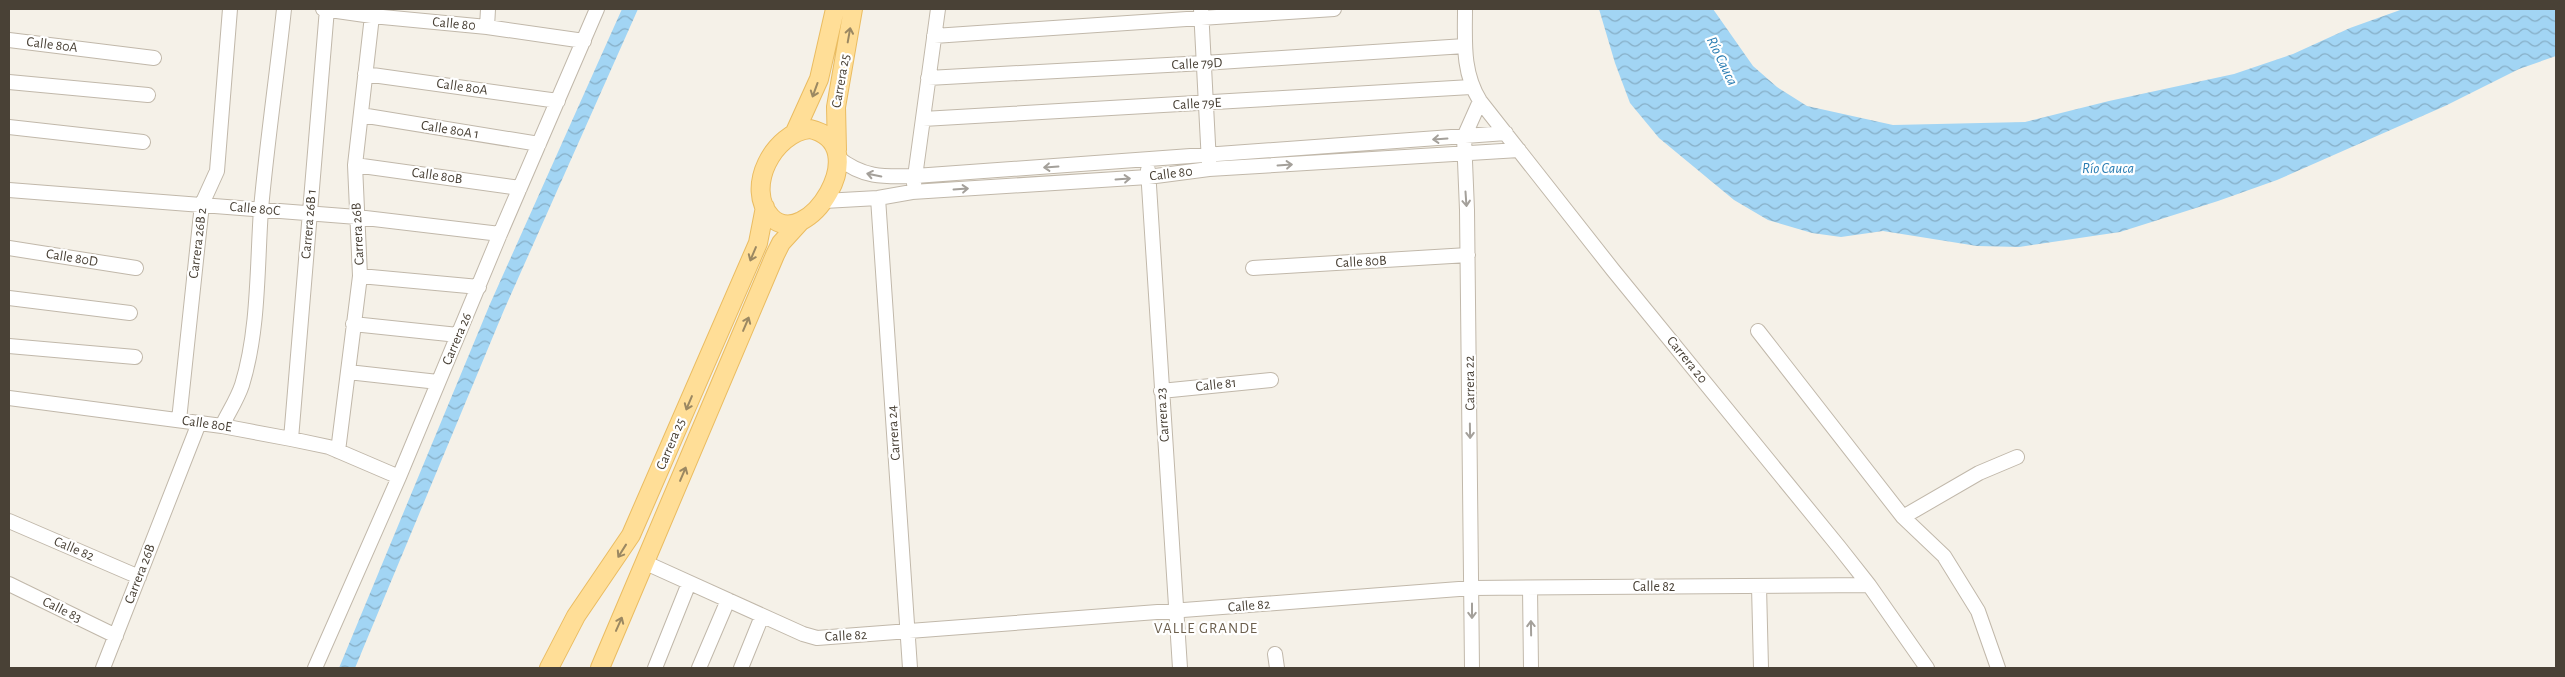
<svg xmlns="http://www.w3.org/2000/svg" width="2565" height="677" font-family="'Alegreya Sans',sans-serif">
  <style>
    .water { fill: url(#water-waves) }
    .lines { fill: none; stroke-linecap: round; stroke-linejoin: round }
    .minor-casing { stroke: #c1b8aa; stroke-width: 16 }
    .major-casing { stroke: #eabc61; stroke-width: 20 }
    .minor { stroke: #fff; stroke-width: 14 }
    .major { stroke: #ffde97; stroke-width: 18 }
    .oneway { stroke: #9b8862 }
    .oneway2 { stroke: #a4a09a }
    .labels { text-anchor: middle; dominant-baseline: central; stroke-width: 4.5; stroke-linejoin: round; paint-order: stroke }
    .street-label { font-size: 14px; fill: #494136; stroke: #fff }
    .water-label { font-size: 15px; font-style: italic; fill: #287cb2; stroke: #fff }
    .neighbourhood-label { font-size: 15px; letter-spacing: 1px; fill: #6c5f4d; stroke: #fff }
  </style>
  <defs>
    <pattern id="water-waves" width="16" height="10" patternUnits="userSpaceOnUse" patternTransform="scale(1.25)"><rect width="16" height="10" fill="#a2d5f4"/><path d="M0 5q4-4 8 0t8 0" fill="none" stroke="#86aec6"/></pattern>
  </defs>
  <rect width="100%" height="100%" fill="#f5f1e8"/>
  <path class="water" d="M 622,9 L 638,9 L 504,310 L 355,668 L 339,668 L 490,304 Z
    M 1599,9 L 1713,9 L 1753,66 L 1777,87 L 1807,106 L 1893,125 L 2025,122 L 2109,101 L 2234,74 L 2293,54 L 2350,28 L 2403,9 L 2556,9 L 2556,56 L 2519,69 L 2445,106 L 2277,180 L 2218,201 L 2120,232 L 2019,247 L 1977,246 L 1883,231 L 1841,237 L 1812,233 L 1768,220 L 1734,200 L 1659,138 L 1630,103 L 1615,63 Z"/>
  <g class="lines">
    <defs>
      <path id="minor" d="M 323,9 L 372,16 L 487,27 L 584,41
        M 1201,9 L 1209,163
        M 1465,9 C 1465,41 1462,72 1480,101 L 1613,270 L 1839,547 L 1869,585 L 1927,668
        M 487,27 L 488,9
        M 934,36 L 1334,9
        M 9,40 L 154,58
        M 365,74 L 558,101
        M 928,78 L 1204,63 L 1465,46
        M 9,82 L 148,95
        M 361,115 L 539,144
        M 923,119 L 1471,87
        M 9,127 L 143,142
        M 837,157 C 863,178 883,177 915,176 L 1506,133
        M 355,165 L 520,188
        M 1148,170 L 1180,668
        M 914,184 L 938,9
        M 9,190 L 357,217 L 500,234
        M 878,198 L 910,668
        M 824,201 L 878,198 L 912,192 L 1148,177 L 1209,169 L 1519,150
        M 9,248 L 136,268
        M 1253,268 L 1468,255
        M 360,276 L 479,287
        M 9,298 L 130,313
        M 353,324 L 458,335
        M 1758,331 L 1903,517 L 1944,556 L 1978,611 L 1998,668
        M 9,346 L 135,357
        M 348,372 L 438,382
        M 1161,391 L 1271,380
        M 9,398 L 222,426 L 291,439 L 329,447 L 399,477
        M 179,420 L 202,204 L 217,171 L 230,9
        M 222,426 C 228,413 237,400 242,385 C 259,330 257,266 261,209 C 267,142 277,75 284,9
        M 291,439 L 327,9
        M 338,451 L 360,276 L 355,165 L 372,16
        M 1903,517 L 1979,473 L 2017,457
        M 9,521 L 139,577
        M 646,563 L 803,634 L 817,638 L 1472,588 L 1869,585
        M 9,584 L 116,636
        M 1759,586 L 1761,668
        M 1530,588 L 1531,668
        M 1275,654 L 1277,668
        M 103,668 L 199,423
        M 315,668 L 399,477 L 500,234 L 597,9
        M 655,668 L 689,583
        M 699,668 L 728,600
        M 741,668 L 762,616
        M 1472,668 L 1467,210 L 1464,137 L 1480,101"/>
      <path id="major" d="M 810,129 C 877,144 806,254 771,217 C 744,188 774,132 810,129 Z
        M 795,132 L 819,79 L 835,9
        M 837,150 L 836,107 L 853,9
        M 549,668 L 576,616 L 631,535 L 758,243 L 765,207
        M 600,668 L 775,255 L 781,243 L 801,221"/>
    </defs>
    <use href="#minor" class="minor-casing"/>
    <use href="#major" class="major-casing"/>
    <use href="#minor" class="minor"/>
    <use href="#major" class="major"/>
  </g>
  <defs><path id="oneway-shaft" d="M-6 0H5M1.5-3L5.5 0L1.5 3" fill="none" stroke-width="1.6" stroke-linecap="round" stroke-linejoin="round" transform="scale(1.25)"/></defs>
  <g class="oneway">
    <use href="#oneway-shaft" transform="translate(849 35) rotate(-80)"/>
    <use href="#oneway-shaft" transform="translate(815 90) rotate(110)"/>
    <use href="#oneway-shaft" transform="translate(753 254) rotate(113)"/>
    <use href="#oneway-shaft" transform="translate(746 324) rotate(-67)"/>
    <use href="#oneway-shaft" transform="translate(689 403) rotate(113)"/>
    <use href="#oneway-shaft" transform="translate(683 474) rotate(-67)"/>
    <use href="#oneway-shaft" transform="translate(622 551) rotate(122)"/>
    <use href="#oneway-shaft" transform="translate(619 624) rotate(-66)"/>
  </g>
  <g class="oneway2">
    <use href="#oneway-shaft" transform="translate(1440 139) rotate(176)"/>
    <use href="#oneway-shaft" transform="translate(1285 165) rotate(-4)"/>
    <use href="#oneway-shaft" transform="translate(1051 167) rotate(176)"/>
    <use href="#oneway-shaft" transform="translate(874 175) rotate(-168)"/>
    <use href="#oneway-shaft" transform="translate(1123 179) rotate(-4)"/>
    <use href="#oneway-shaft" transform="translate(961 189) rotate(-4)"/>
    <use href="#oneway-shaft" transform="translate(1466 199) rotate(86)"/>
    <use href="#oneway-shaft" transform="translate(1470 431) rotate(89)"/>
    <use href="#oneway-shaft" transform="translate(1472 611) rotate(90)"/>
    <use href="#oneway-shaft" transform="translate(1531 628) rotate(-91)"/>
  </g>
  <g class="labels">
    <g class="street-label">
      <text transform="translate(454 24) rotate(5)">Calle 80</text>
      <text transform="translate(52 45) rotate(7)">Calle 80A</text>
      <text transform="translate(1197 64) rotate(-3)">Calle 79D</text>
      <text transform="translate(841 81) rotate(-80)">Carrera 25</text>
      <text transform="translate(462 87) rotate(8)">Calle 80A</text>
      <text transform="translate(1197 104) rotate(-3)">Calle 79E</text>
      <text transform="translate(450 130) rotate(9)">Calle 80A 1</text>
      <text transform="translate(1171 174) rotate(-7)">Calle 80</text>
      <text transform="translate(437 176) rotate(8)">Calle 80B</text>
      <text transform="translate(255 209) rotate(5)">Calle 80C</text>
      <text transform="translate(309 224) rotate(-85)">Carrera 26B 1</text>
      <text transform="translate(358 234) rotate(-93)">Carrera 26B</text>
      <text transform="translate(198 243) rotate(-83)">Carrera 26B 2</text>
      <text transform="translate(72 258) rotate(9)">Calle 80D</text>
      <text transform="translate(1361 262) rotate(-3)">Calle 80B</text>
      <text transform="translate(457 339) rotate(-67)">Carrera 26</text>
      <text transform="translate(1687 360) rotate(51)">Carrera 20</text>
      <text transform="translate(1470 383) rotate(-91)">Carrera 22</text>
      <text transform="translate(1216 385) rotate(-6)">Calle 81</text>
      <text transform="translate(1163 415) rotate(-94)">Carrera 23</text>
      <text transform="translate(207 424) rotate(8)">Calle 80E</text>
      <text transform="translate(894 433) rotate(-94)">Carrera 24</text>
      <text transform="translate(671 444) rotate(-67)">Carrera 25</text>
      <text transform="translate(74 549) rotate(23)">Calle 82</text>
      <text transform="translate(140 574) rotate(-69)">Carrera 26B</text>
      <text x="1654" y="587">Calle 82</text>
      <text transform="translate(1249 606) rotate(-5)">Calle 82</text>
      <text transform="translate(62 610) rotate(26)">Calle 83</text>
      <text transform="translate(846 636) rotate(-3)">Calle 82</text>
    </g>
    <g class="water-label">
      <text transform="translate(1722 61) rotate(64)">Río Cauca</text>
      <text x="2108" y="168">Río Cauca</text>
    </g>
    <g class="neighbourhood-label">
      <text x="1206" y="628">VALLE GRANDE</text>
    </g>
  </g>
  <rect width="2565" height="677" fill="none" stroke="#494136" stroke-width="20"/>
</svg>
